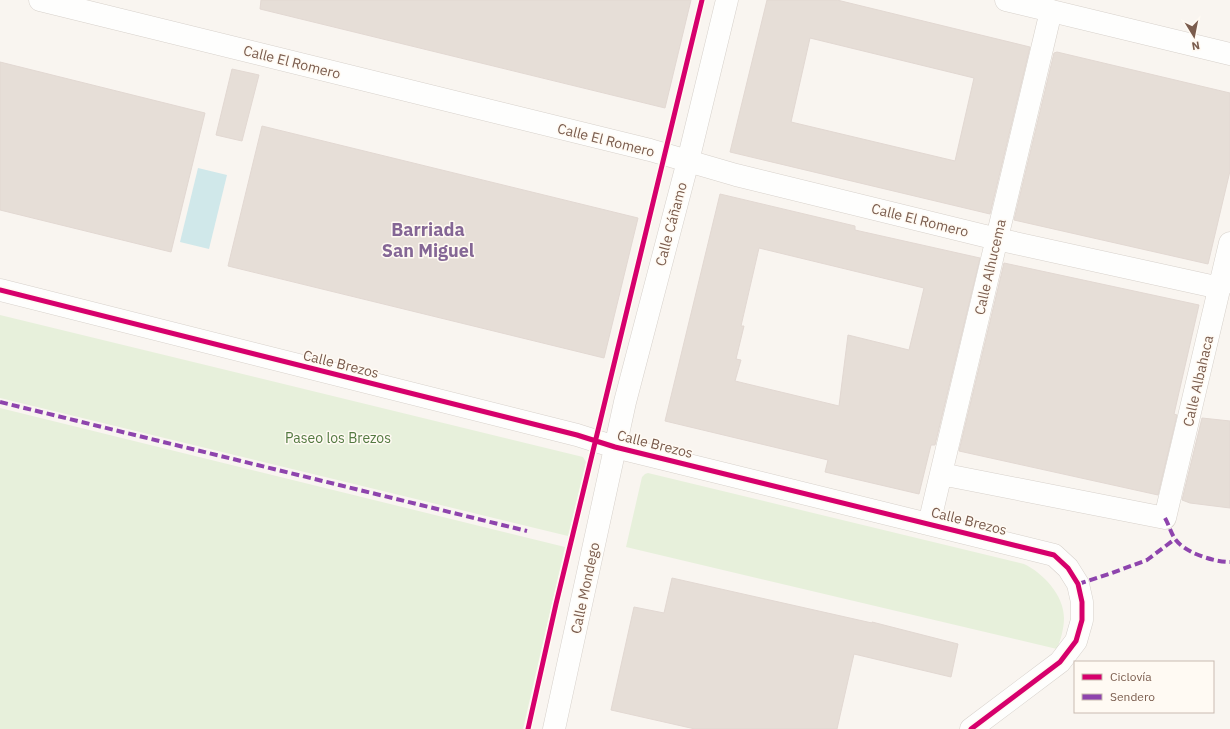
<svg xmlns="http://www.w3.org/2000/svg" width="1230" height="729" font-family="'IBM Plex Sans',sans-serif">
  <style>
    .green { fill: #e7f0db }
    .water { fill: #d0e8ea }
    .building { fill: #e6ded7; stroke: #e2d8d2; fill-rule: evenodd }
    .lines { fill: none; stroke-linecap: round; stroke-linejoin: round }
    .minor-casing { stroke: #d7d1cb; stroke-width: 23 }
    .tertiary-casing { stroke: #d7d1cb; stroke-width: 23 }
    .minor { stroke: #fefefd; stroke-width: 22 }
    .tertiary { stroke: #fefefd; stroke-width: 22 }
    .quiet { stroke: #8e44ad; stroke-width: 4; stroke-dasharray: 8 4; stroke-linecap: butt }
    .cycleway-casing { stroke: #fffaf3; stroke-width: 8 }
    .cycleway { stroke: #d6006c; stroke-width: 5 }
    .labels { text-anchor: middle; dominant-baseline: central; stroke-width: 3; stroke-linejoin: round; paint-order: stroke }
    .street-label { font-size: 14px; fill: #7a5c4d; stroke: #fffaf3 }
    .park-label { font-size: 14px; fill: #537a41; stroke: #fffaf3 }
    .district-label { font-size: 18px; font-weight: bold; fill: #846695; stroke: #fffaf3 }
  </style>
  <rect width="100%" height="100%" fill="#f9f5f0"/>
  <path class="green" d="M 0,315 L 583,457 L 586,462 L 568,536 L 0,398 Z
    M 0,408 L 565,547 L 523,729 L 0,729 Z
    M 648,473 L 1024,564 C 1043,573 1064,595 1064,618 C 1064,628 1061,639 1057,649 L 626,547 L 642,477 L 645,474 Z"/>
  <path class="water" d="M 198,168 L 227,175 L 209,249 L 180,242 Z"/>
  <path class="building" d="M 261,0 L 691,0 L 665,108 L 260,9 Z
    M 767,0 L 837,0 L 1030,47 L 990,214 L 730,152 ZM 810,38 L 974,78 L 955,161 L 791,122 Z
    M 1057,52 L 1230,93 L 1230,171 L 1208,264 L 1014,220 L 1054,53 Z
    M 0,62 L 205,113 L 171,252 L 0,210 Z
    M 232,69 L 259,75 L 242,141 L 216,135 Z
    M 262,126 L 638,218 L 604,358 L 228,266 Z
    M 720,194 L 855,226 L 855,230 L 980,258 L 935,445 L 931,445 L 919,494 L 825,472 L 828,460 L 665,421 ZM 759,248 L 924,288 L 909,350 L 848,335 L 839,406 L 735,381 L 741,360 L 736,359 L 744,326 L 741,326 Z
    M 1004,263 L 1199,305 L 1174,414 L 1177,415 L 1158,495 L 959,451 Z
    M 1202,418 L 1230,421 L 1230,508 L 1190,503 L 1182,500 Z
    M 672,578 L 872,623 L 872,622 L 958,644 L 951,677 L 854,654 L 837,729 L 695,729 L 611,710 L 634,607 L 664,613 Z"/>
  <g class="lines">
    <defs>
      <path id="minor" d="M 40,0 L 650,150 L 736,175 L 997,239 L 1220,288
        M 0,290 L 577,435 L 615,447 L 1054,555 L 1068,568 L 1078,584 L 1082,602 L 1082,620 L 1076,641 L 1060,662 L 971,729
        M 941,474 L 1165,518 L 1230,243
        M 929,524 L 1051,11
        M 554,729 L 625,402 L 688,161 L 727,0"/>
      <path id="tertiary" d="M 1006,0 L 1230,54"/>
    </defs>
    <use href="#minor" class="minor-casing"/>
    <use href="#tertiary" class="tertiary-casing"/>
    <use href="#minor" class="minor"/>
    <use href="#tertiary" class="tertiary"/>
    <path class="quiet" d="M 0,402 L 527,531
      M 1165,518 C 1169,525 1171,533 1175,539 C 1185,553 1214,562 1230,562
      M 1078,584 L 1109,574 L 1147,560 L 1175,539"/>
    <defs>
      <path id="cycleway" d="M 0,290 L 577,435 L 615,447 L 1054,555 L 1068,568 L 1078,584 L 1082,602 L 1082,620 L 1076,641 L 1060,662 L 971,729
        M 528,729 L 556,604 L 702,0"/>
    </defs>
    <use href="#cycleway" class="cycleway-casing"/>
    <use href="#cycleway" class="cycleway"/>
  </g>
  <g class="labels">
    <g class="street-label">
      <text transform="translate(292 62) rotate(14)">Calle El Romero</text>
      <text transform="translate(606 140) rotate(14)">Calle El Romero</text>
      <text transform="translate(920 220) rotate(14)">Calle El Romero</text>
      <text transform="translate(671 224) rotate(-75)">Calle Cáñamo</text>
      <text transform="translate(990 267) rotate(-77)">Calle Alhucema</text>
      <text transform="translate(341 364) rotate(14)">Calle Brezos</text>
      <text transform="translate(1198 381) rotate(-77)">Calle Albahaca</text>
      <text transform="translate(655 444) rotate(14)">Calle Brezos</text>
      <text transform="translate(969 521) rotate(14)">Calle Brezos</text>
      <text transform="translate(585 588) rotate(-78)">Calle Mondego</text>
    </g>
    <g class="park-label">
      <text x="338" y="438">Paseo los Brezos</text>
    </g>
    <g class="district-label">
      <text x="428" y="229">Barriada<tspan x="428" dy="21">San Miguel</tspan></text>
    </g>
  </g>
  <rect x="1074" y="661" width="140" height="52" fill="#fffaf3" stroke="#cabbb1"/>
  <rect x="1082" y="674" width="20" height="6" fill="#d6006c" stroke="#cabbb1"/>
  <text x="1110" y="681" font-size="12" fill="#7a5c4d">Ciclovía</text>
  <rect x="1082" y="694" width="20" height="6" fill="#8e44ad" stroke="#cabbb1"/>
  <text x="1110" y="701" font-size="12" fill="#7a5c4d">Sendero</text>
  <g transform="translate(1194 36) rotate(170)" stroke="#fffaf3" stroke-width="3" paint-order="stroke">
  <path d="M0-3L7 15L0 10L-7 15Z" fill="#7a5c4d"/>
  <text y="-6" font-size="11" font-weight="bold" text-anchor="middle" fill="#7a5c4d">N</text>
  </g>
</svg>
